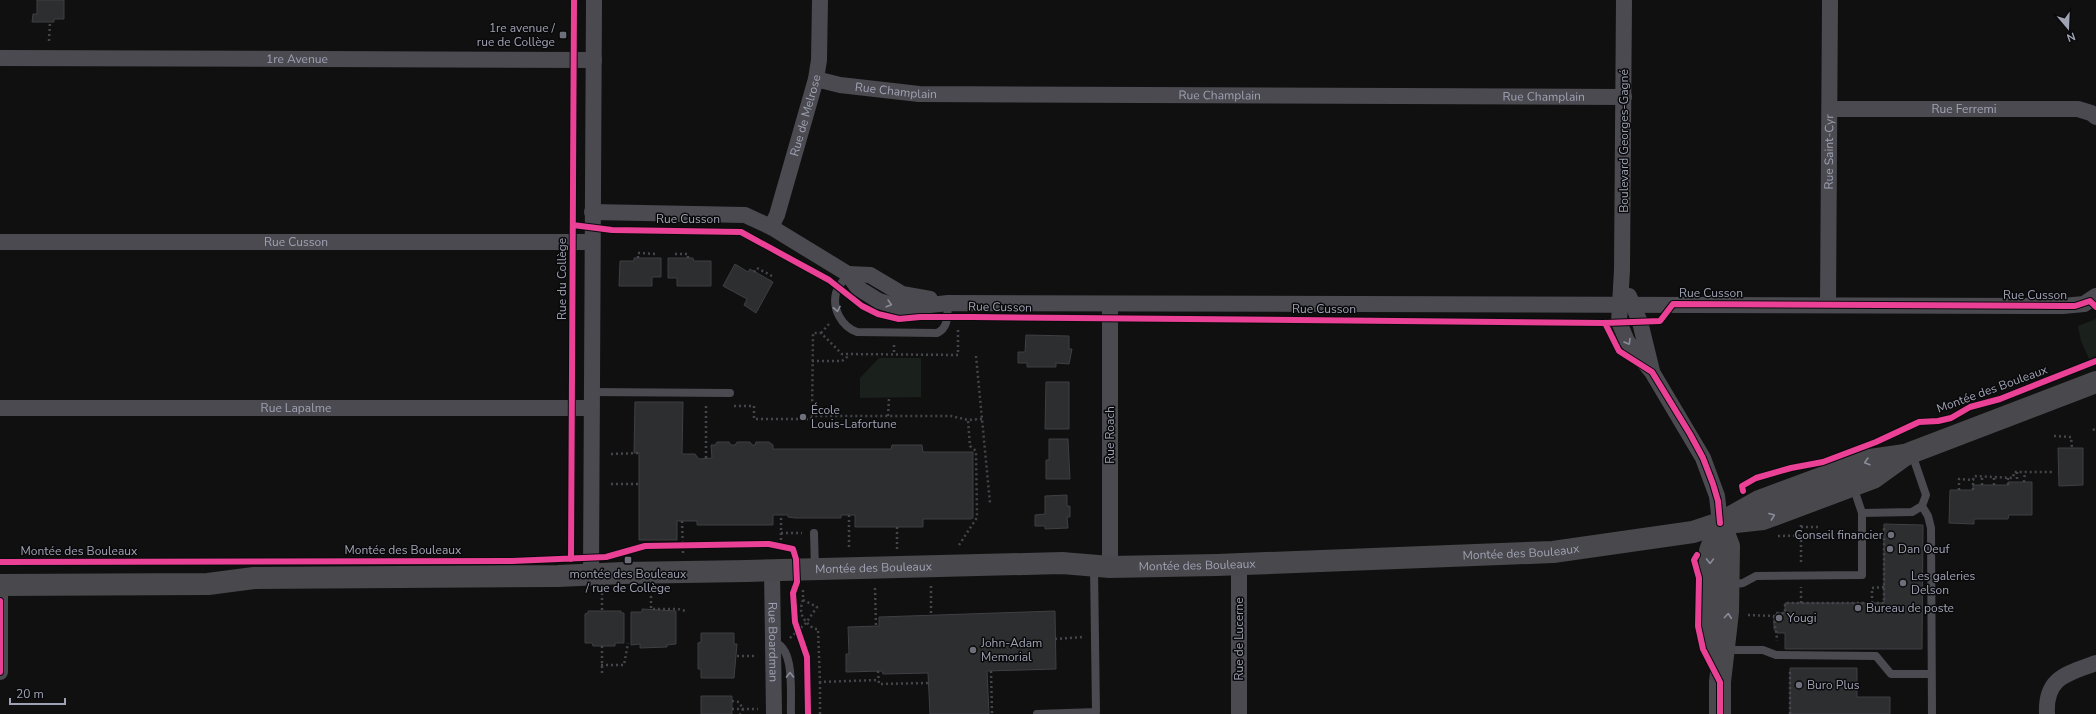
<svg xmlns="http://www.w3.org/2000/svg" width="2096" height="714" font-family="'Nunito Sans',sans-serif">
  <style>
    .green { fill: #1a201b }
    .building { fill: #2d2e30; stroke: #3f3f44 }
    .lines { fill: none; stroke-linecap: round; stroke-linejoin: round }
    .path { stroke: #45464b; stroke-width: 2.5; stroke-dasharray: 2 3; stroke-linecap: butt }
    .lane { stroke: #4a4a50; stroke-width: 8 }
    .street { stroke: #4a4a50; stroke-width: 16 }
    .secondary { stroke: #48484d; stroke-width: 22 }
    .cycleway-casing { stroke: #0a0a0c; stroke-width: 8 }
    .cycleway { stroke: #ea4096; stroke-width: 6 }
    .oneway { stroke: #8a8c9a }
    .oneway2 { stroke: #898c9a }
    .poi-dot { fill: #6d6f7a; stroke: #0a0a0c; stroke-width: 1.5 }
    .labels { text-anchor: middle; dominant-baseline: central; stroke-width: 3; stroke-linejoin: round; paint-order: stroke }
    .poi-label { font-size: 12px; fill: #9fa2b3; stroke: #0a0a0c; text-anchor: start }
    .street-label { font-size: 12px; fill: #9fa2b3; stroke: #0a0a0c }
  </style>
  <rect width="100%" height="100%" fill="#101010"/>
  <path class="green" d="M 2096,319 L 2096,356 L 2089,359 L 2081,341 L 2078,326 Z
    M 879,358 L 921,358 L 921,397 L 860,398 L 860,378 Z"/>
  <path class="building" d="M 37,0 L 64,0 L 64,19 L 54,19 L 54,22 L 32,22 L 33,14 L 37,14 Z
    M 634,258 L 661,258 L 661,277 L 652,277 L 652,286 L 619,286 L 620,261 L 634,261 Z
    M 668,258 L 693,258 L 694,261 L 711,261 L 711,286 L 677,286 L 677,278 L 668,278 Z
    M 735,264 L 748,272 L 750,269 L 773,282 L 756,313 L 744,305 L 747,299 L 723,286 Z
    M 1026,335 L 1069,336 L 1069,349 L 1072,349 L 1069,364 L 1056,363 L 1056,367 L 1027,367 L 1027,363 L 1018,363 L 1018,352 L 1025,352 Z
    M 1046,382 L 1069,382 L 1069,429 L 1045,429 Z
    M 635,402 L 683,402 L 682,454 L 695,454 L 699,459 L 712,458 L 711,445 L 715,445 L 717,442 L 729,442 L 731,445 L 735,445 L 737,442 L 750,442 L 752,445 L 755,445 L 756,442 L 769,442 L 773,445 L 773,449 L 891,449 L 892,445 L 922,445 L 923,452 L 973,452 L 973,518 L 971,519 L 923,519 L 923,527 L 855,527 L 855,515 L 841,515 L 841,518 L 795,518 L 788,517 L 788,515 L 773,515 L 773,525 L 697,525 L 697,521 L 677,521 L 677,540 L 639,540 L 639,453 L 634,453 Z
    M 1049,439 L 1068,439 L 1070,479 L 1046,479 L 1046,460 L 1049,460 Z
    M 2058,448 L 2083,448 L 2083,485 L 2059,486 Z
    M 2008,482 L 2032,482 L 2032,515 L 2009,515 L 2008,519 L 1974,519 L 1974,524 L 1949,523 L 1950,490 L 1973,490 L 1973,485 L 2008,485 Z
    M 1067,495 L 1067,506 L 1070,506 L 1070,517 L 1067,517 L 1068,528 L 1045,529 L 1045,526 L 1035,526 L 1035,515 L 1045,514 L 1045,496 Z
    M 1884,524 L 1923,525 L 1922,649 L 1785,649 L 1785,633 L 1777,633 L 1774,629 L 1774,616 L 1777,613 L 1785,613 L 1785,603 L 1884,603 Z
    M 642,609 L 676,611 L 676,644 L 667,645 L 667,647 L 640,648 L 640,644 L 631,645 L 631,612 L 642,612 Z
    M 588,611 L 621,611 L 621,613 L 624,613 L 624,643 L 615,643 L 615,646 L 593,646 L 592,643 L 585,643 L 585,614 L 588,613 Z
    M 1055,611 L 1056,669 L 987,671 L 989,714 L 930,714 L 928,673 L 883,674 L 882,671 L 846,672 L 846,654 L 849,654 L 848,627 L 879,626 L 879,617 Z
    M 701,633 L 734,633 L 734,644 L 737,644 L 734,678 L 701,678 L 701,669 L 698,669 L 698,643 L 701,642 Z
    M 1790,668 L 1857,668 L 1857,697 L 1890,697 L 1890,714 L 1790,714 Z
    M 701,696 L 732,696 L 732,714 L 701,714 Z"/>
  <g class="lines">
    <path class="path" d="M 49,41 L 50,22
      M 675,254 L 688,254 L 688,258
      M 638,258 L 638,253 L 657,254
      M 754,272 L 757,268 L 772,276
      M 958,330 L 958,355 L 842,354 L 821,333 L 813,333 L 812,416 L 951,416 L 968,420
      M 821,333 L 829,324
      M 894,345 L 894,355
      M 976,356 L 990,503
      M 812,361 L 842,361 L 847,357 L 847,354
      M 734,406 L 754,406 L 754,419 L 811,419 L 812,416
      M 888,416 L 889,398
      M 2093,429 L 2096,431
      M 2054,436 L 2071,437 L 2072,448
      M 611,454 L 639,453
      M 706,458 L 706,406
      M 2017,472 L 2017,482
      M 2024,482 L 2025,472
      M 611,484 L 639,484
      M 1982,485 L 1982,477
      M 1994,485 L 1994,477
      M 2008,485 L 2008,477
      M 1959,490 L 1959,479 L 1973,480 L 1974,476 L 2013,478 L 2014,472 L 2052,472
      M 1973,490 L 1973,480
      M 849,515 L 849,548
      M 682,521 L 683,553
      M 1801,525 L 1801,564
      M 1801,527 L 1820,527
      M 781,533 L 802,533
      M 1778,536 L 1819,535
      M 959,545 L 976,519 L 977,514 L 976,451 L 970,446 L 968,420 L 982,419
      M 897,549 L 897,527
      M 781,550 L 781,515
      M 931,586 L 931,615
      M 875,588 L 876,626
      M 651,591 L 651,609 L 678,609 L 686,611
      M 602,593 L 602,611
      M 803,600 C 798,614 803,620 814,629 L 818,629 L 820,682 L 878,680
      M 1801,603 L 1801,587
      M 1872,603 L 1872,588 L 1884,587
      M 1748,615 L 1774,616 L 1777,613 L 1785,613 L 1785,603 L 1884,603 L 1884,525
      M 1774,616 C 1774,625 1777,632 1777,641
      M 790,638 L 806,623 L 817,607 L 803,600 L 803,590
      M 1055,639 L 1083,637
      M 602,646 L 602,675
      M 737,656 L 756,656
      M 601,665 L 624,665 L 628,643
      M 878,671 L 879,684 L 928,683
      M 991,671 L 992,714
      M 820,682 L 820,714
      M 732,701 L 739,702 L 743,709 L 740,714
      M 732,709 L 758,709
      M 1790,714 L 1790,669"/>
    <path class="lane" d="M 848,274 C 844,280 838,286 836,293 C 832,309 842,327 857,332 L 937,333 C 949,328 947,315 948,303
      M 591,392 L 730,393
      M 1922,506 L 1928,516 L 1931,528 L 1932,714
      M 1862,513 L 1912,512 L 1922,506 L 1926,495 L 1912,454
      M 814,533 L 815,569
      M 1729,585 L 1743,583 L 1756,576 L 1862,575 L 1862,513 L 1853,486
      M 773,642 C 796,647 790,695 791,714
      M 1725,650 L 1763,650 L 1776,655 L 1876,656 L 1891,674 L 1931,674
      M 1037,714 L 1096,712 L 1094,567"/>
    <g class="street">
      <path d="M 1624,0 L 1622,270 L 1619,322 L 1627,341 L 1652,372 L 1703,458 L 1717,496 L 1720,523"/>
      <path id="s1" d="M 0,58 L 594,60"/>
      <path id="s2" d="M 816,79 L 840,85 L 919,94 L 1624,97"/>
      <path id="s3" d="M 1830,109 L 2078,109 L 2091,113 L 2096,117"/>
      <path d="M 592,212 L 745,215 L 771,227 L 848,274 L 858,288 L 879,301 L 899,307 L 912,307 L 948,303 L 2063,306 L 2084,304 L 2096,296"/>
      <path id="s4" d="M 771,227 L 777,215 L 816,79 L 819,60 L 820,0"/>
      <path id="s5" d="M 0,242 L 592,242"/>
      <path d="M 848,274 L 870,275 L 902,294 L 930,299"/>
      <path d="M 1629,296 L 1640,322 L 1652,371"/>
      <path id="s6" d="M 1828,305 L 1830,0"/>
      <path id="s7" d="M 0,408 L 591,408"/>
      <path d="M 1239,564 L 1239,714"/>
      <path d="M 1110,567 L 1110,304"/>
      <path id="s8" d="M 772,570 L 774,714"/>
      <path d="M 591,574 L 594,0"/>
      <path d="M 0,672 L 0,585"/>
      <path d="M 2047,714 C 2045,677 2067,674 2096,663"/>
    </g>
    <g class="secondary">
      <path d="M 1720,523 L 1729,546 L 1728,612 L 1720,682 L 1720,714"/>
      <path d="M 1727,523 L 1763,519 L 1873,478 L 1905,455 L 2096,382"/>
      <path id="s9" d="M 0,585 L 208,584 L 254,578 L 558,576 L 623,573 L 747,571 L 1062,563 L 1110,567 L 1217,565 L 1553,552 L 1693,532 L 1720,523 L 1759,501 L 1870,460 L 1905,455"/>
      <path d="M 1715,655 L 1710,608 L 1710,551 L 1720,523"/>
    </g>
    <defs>
      <path id="cycleway" d="M 573,225 L 612,230 L 741,232 L 829,280 L 862,306 L 878,314 L 899,319 L 920,317 L 972,317 L 1605,323 L 1660,321 L 1673,304 L 2063,306 L 2075,306 L 2090,301 L 2096,307
        M 1605,323 L 1619,351 L 1652,372 L 1690,434 L 1703,458 L 1713,484 L 1718,501 L 1720,523
        M 1743,491 L 1742,486 L 1756,478 L 1791,468 L 1823,462 L 1876,442 L 1919,422 L 1938,421 L 1951,418 L 1970,407 L 2000,399 L 2096,361
        M 1697,555 L 1694,560 L 1699,578 L 1698,626 L 1703,649 L 1720,682 L 1720,714
        M 571,559 L 574,0
        M 0,562 L 512,561 L 606,557 L 645,546 L 769,544 L 793,549 L 796,559 L 797,582 L 793,593 L 795,622 L 807,657 L 808,714
        M 0,601 L 0,672"/>
    </defs>
    <use href="#cycleway" class="cycleway-casing"/>
    <use href="#cycleway" class="cycleway"/>
  </g>
  <defs><path id="oneway-chevron" d="M-2-3.5L2.5 0L-2 3.5" fill="none" stroke-width="1.6" stroke-linecap="round" stroke-linejoin="round"/></defs>
  <g class="oneway">
    <use href="#oneway-chevron" transform="translate(889 304) rotate(16)"/>
    <use href="#oneway-chevron" transform="translate(837 309) rotate(79)"/>
    <use href="#oneway-chevron" transform="translate(1628 342) rotate(60)"/>
    <use href="#oneway-chevron" transform="translate(790 675) rotate(-91)"/>
  </g>
  <g class="oneway2">
    <use href="#oneway-chevron" transform="translate(1867 462) rotate(163)"/>
    <use href="#oneway-chevron" transform="translate(1772 516) rotate(-21)"/>
    <use href="#oneway-chevron" transform="translate(1710 561) rotate(91)"/>
    <use href="#oneway-chevron" transform="translate(1728 616) rotate(-85)"/>
  </g>
  <g class="poi-dot">
    <rect x="559" y="31" width="8" height="8" rx="2"/>
    <circle cx="803" cy="417" r="4"/>
    <circle cx="1891" cy="535" r="4"/>
    <circle cx="1890" cy="549" r="4"/>
    <rect x="624" y="556" width="8" height="8" rx="2"/>
    <circle cx="1903" cy="583" r="4"/>
    <circle cx="1858" cy="608" r="4"/>
    <circle cx="1779" cy="618" r="4"/>
    <circle cx="973" cy="650" r="4"/>
    <circle cx="1799" cy="685" r="4"/>
  </g>
  <g class="labels">
    <g class="poi-label">
      <text x="555" y="28" text-anchor="end">1re avenue /<tspan x="555" dy="14">rue de Collège</tspan></text>
      <text x="811" y="410">École<tspan x="811" dy="14">Louis-Lafortune</tspan></text>
      <text x="1883" y="535" text-anchor="end">Conseil financier</text>
      <text x="1898" y="549">Dan Oeuf</text>
      <text x="628" y="574" text-anchor="middle">montée des Bouleaux<tspan x="628" dy="14">/ rue de Collège</tspan></text>
      <text x="1911" y="576">Les galeries<tspan x="1911" dy="14">Delson</tspan></text>
      <text x="1866" y="608">Bureau de poste</text>
      <text x="1787" y="618">Yougi</text>
      <text x="981" y="643">John-Adam<tspan x="981" dy="14">Memorial</tspan></text>
      <text x="1807" y="685">Buro Plus</text>
    </g>
    <g class="street-label">
      <text stroke="none"><textPath href="#s1" startOffset="297">1re Avenue</textPath></text>
      <text stroke="none"><textPath href="#s2" startOffset="81">Rue Champlain</textPath></text>
      <text stroke="none"><textPath href="#s2" startOffset="405">Rue Champlain</textPath></text>
      <text stroke="none"><textPath href="#s2" startOffset="729">Rue Champlain</textPath></text>
      <text stroke="none"><textPath href="#s3" startOffset="134">Rue Ferremi</textPath></text>
      <text stroke="none"><textPath href="#s4" startOffset="117">Rue de Melrose</textPath></text>
      <text transform="translate(1624 141) rotate(-90)">Boulevard Georges-Gagné</text>
      <text stroke="none"><textPath href="#s6" startOffset="153">Rue Saint-Cyr</textPath></text>
      <text x="688" y="219">Rue Cusson</text>
      <text stroke="none"><textPath href="#s5" startOffset="296">Rue Cusson</textPath></text>
      <text transform="translate(562 279) rotate(-90)">Rue du Collège</text>
      <text x="1711" y="293">Rue Cusson</text>
      <text x="2035" y="295">Rue Cusson</text>
      <text transform="translate(1000 307) rotate(1)">Rue Cusson</text>
      <text x="1324" y="309">Rue Cusson</text>
      <text transform="translate(1992 389) rotate(-20)">Montée des Bouleaux</text>
      <text stroke="none"><textPath href="#s7" startOffset="296">Rue Lapalme</textPath></text>
      <text transform="translate(1110 435) rotate(-90)">Rue Roach</text>
      <text x="403" y="550">Montée des Bouleaux</text>
      <text x="79" y="551">Montée des Bouleaux</text>
      <text stroke="none"><textPath href="#s9" startOffset="1522">Montée des Bouleaux</textPath></text>
      <text stroke="none"><textPath href="#s9" startOffset="1198">Montée des Bouleaux</textPath></text>
      <text stroke="none"><textPath href="#s9" startOffset="874">Montée des Bouleaux</textPath></text>
      <text transform="translate(1239 639) rotate(-90)">Rue de Lucerne</text>
      <text stroke="none"><textPath href="#s8" startOffset="72">Rue Boardman</textPath></text>
    </g>
  </g>
  <g transform="translate(2068 28) rotate(161)" stroke="#0a0a0c" stroke-width="3" paint-order="stroke">
  <path d="M0-3L7 15L0 10L-7 15Z" fill="#9fa2b3"/>
  <text y="-6" font-size="11" font-weight="bold" text-anchor="middle" fill="#9fa2b3">N</text>
  </g>
  <path d="M10 698v6h55v-6" fill="none" stroke="#9fa2b3" stroke-width="2"/>
  <text x="16" y="698" font-size="12" fill="#9fa2b3" stroke="#0a0a0c" stroke-width="3" paint-order="stroke">20 m</text>
</svg>
